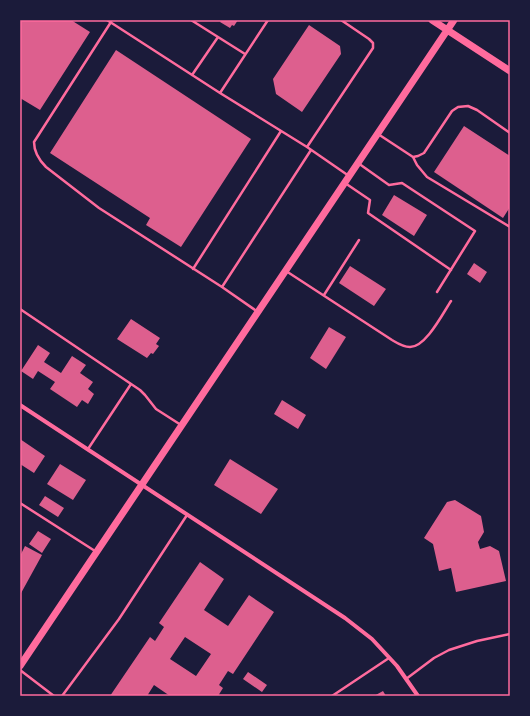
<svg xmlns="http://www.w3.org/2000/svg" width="530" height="716" font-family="Montserrat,sans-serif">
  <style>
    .building { fill: #dd5f8e; fill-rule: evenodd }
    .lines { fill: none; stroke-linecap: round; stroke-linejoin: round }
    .service { stroke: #ff6b9d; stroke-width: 2.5 }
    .minor { stroke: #ff6b9d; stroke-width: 4 }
    .secondary { stroke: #ff6b9d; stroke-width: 7 }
    .neatline { fill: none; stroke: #ff6b9d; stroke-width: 1.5 }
  </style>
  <rect width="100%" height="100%" fill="#1b1b3a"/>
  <path class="building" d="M 20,20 L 71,20 L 90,32 L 40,110 L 20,98 Z
    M 221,20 L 238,20 L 234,26 L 232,25 L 230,28 L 220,22 Z
    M 309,25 L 340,46 L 341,54 L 302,112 L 276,94 L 273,79 Z
    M 116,50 L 251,139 L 181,247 L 146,225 L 150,218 L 50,153 Z
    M 464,126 L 510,156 L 510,207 L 503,218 L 434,172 Z
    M 394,195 L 427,215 L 414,236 L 382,215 Z
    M 474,263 L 487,272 L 480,283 L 467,274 Z
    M 350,266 L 386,289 L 374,306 L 339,283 Z
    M 131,319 L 160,338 L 156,344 L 159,346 L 153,354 L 151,353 L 147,358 L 117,339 Z
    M 329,327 L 346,337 L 326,369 L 310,358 Z
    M 38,345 L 50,353 L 44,362 L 61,373 L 72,356 L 86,365 L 80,373 L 93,382 L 88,389 L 94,394 L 88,404 L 82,400 L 77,407 L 50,389 L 55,382 L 38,371 L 33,379 L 21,371 Z
    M 282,400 L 306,415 L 298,429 L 274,414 Z
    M 20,439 L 45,456 L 34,473 L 20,464 Z
    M 230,459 L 278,489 L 261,514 L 214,485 Z
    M 60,464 L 86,480 L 73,500 L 47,484 Z
    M 45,496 L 64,508 L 58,517 L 39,505 Z
    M 455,500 L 481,516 L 484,532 L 478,542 L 480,549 L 490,546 L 499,551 L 506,581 L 456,592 L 451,568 L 439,571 L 433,544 L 424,538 L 447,502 Z
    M 38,531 L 51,539 L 42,553 L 29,544 Z
    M 25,546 L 42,555 L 20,595 L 20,556 Z
    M 200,562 L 224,579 L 204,610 L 228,626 L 249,595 L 274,612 L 233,674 L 228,671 L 219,685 L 223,688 L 218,696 L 170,696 L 154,685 L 147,696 L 110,696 L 150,637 L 155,641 L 164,627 L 159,623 ZM 185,637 L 211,654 L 196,676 L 170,659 Z
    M 248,672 L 267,685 L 262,692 L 243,679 Z
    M 383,691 L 386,696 L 374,696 Z"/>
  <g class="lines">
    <path class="service" d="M 107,20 L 220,93 L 307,147 L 349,176
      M 191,20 L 245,54
      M 111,22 L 34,142 C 34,152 39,160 46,167 L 99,208 L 222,287 L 258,312
      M 192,75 L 218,37
      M 220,93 L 268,20
      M 378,134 L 413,157 L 418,156 L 424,153 L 452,111 L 458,107 L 468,106 L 477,110 L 510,133
      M 307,147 L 373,48 L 373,43 L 369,39 L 341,20
      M 413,157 L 417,165 L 427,177 L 510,227
      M 358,163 L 389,185 L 402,183 L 475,231 L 437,292
      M 345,183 L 370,200 L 368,213 L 451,270
      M 193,269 L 281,131
      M 286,271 L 392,340 C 397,343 403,347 410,347 C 426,347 443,313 451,301
      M 222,287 L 311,150
      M 324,295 L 359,240
      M 20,309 L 140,390 L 145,395 L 156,409 L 181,425
      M 88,449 L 131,384
      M 20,503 L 95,551
      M 20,670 L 54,696
      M 406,679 L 434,658 L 449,650 L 477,641 L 510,634
      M 62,696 L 119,619 L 187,515
      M 332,696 L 389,658"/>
    <path class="minor" d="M 20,405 L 345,618 L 372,639 L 397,666 L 418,696"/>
    <path class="secondary" d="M 432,20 L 510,71
      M 20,666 L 454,20"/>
  </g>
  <rect width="530" height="716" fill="none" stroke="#1b1b3a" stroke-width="42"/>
  <rect x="21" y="21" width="488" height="674" class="neatline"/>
</svg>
